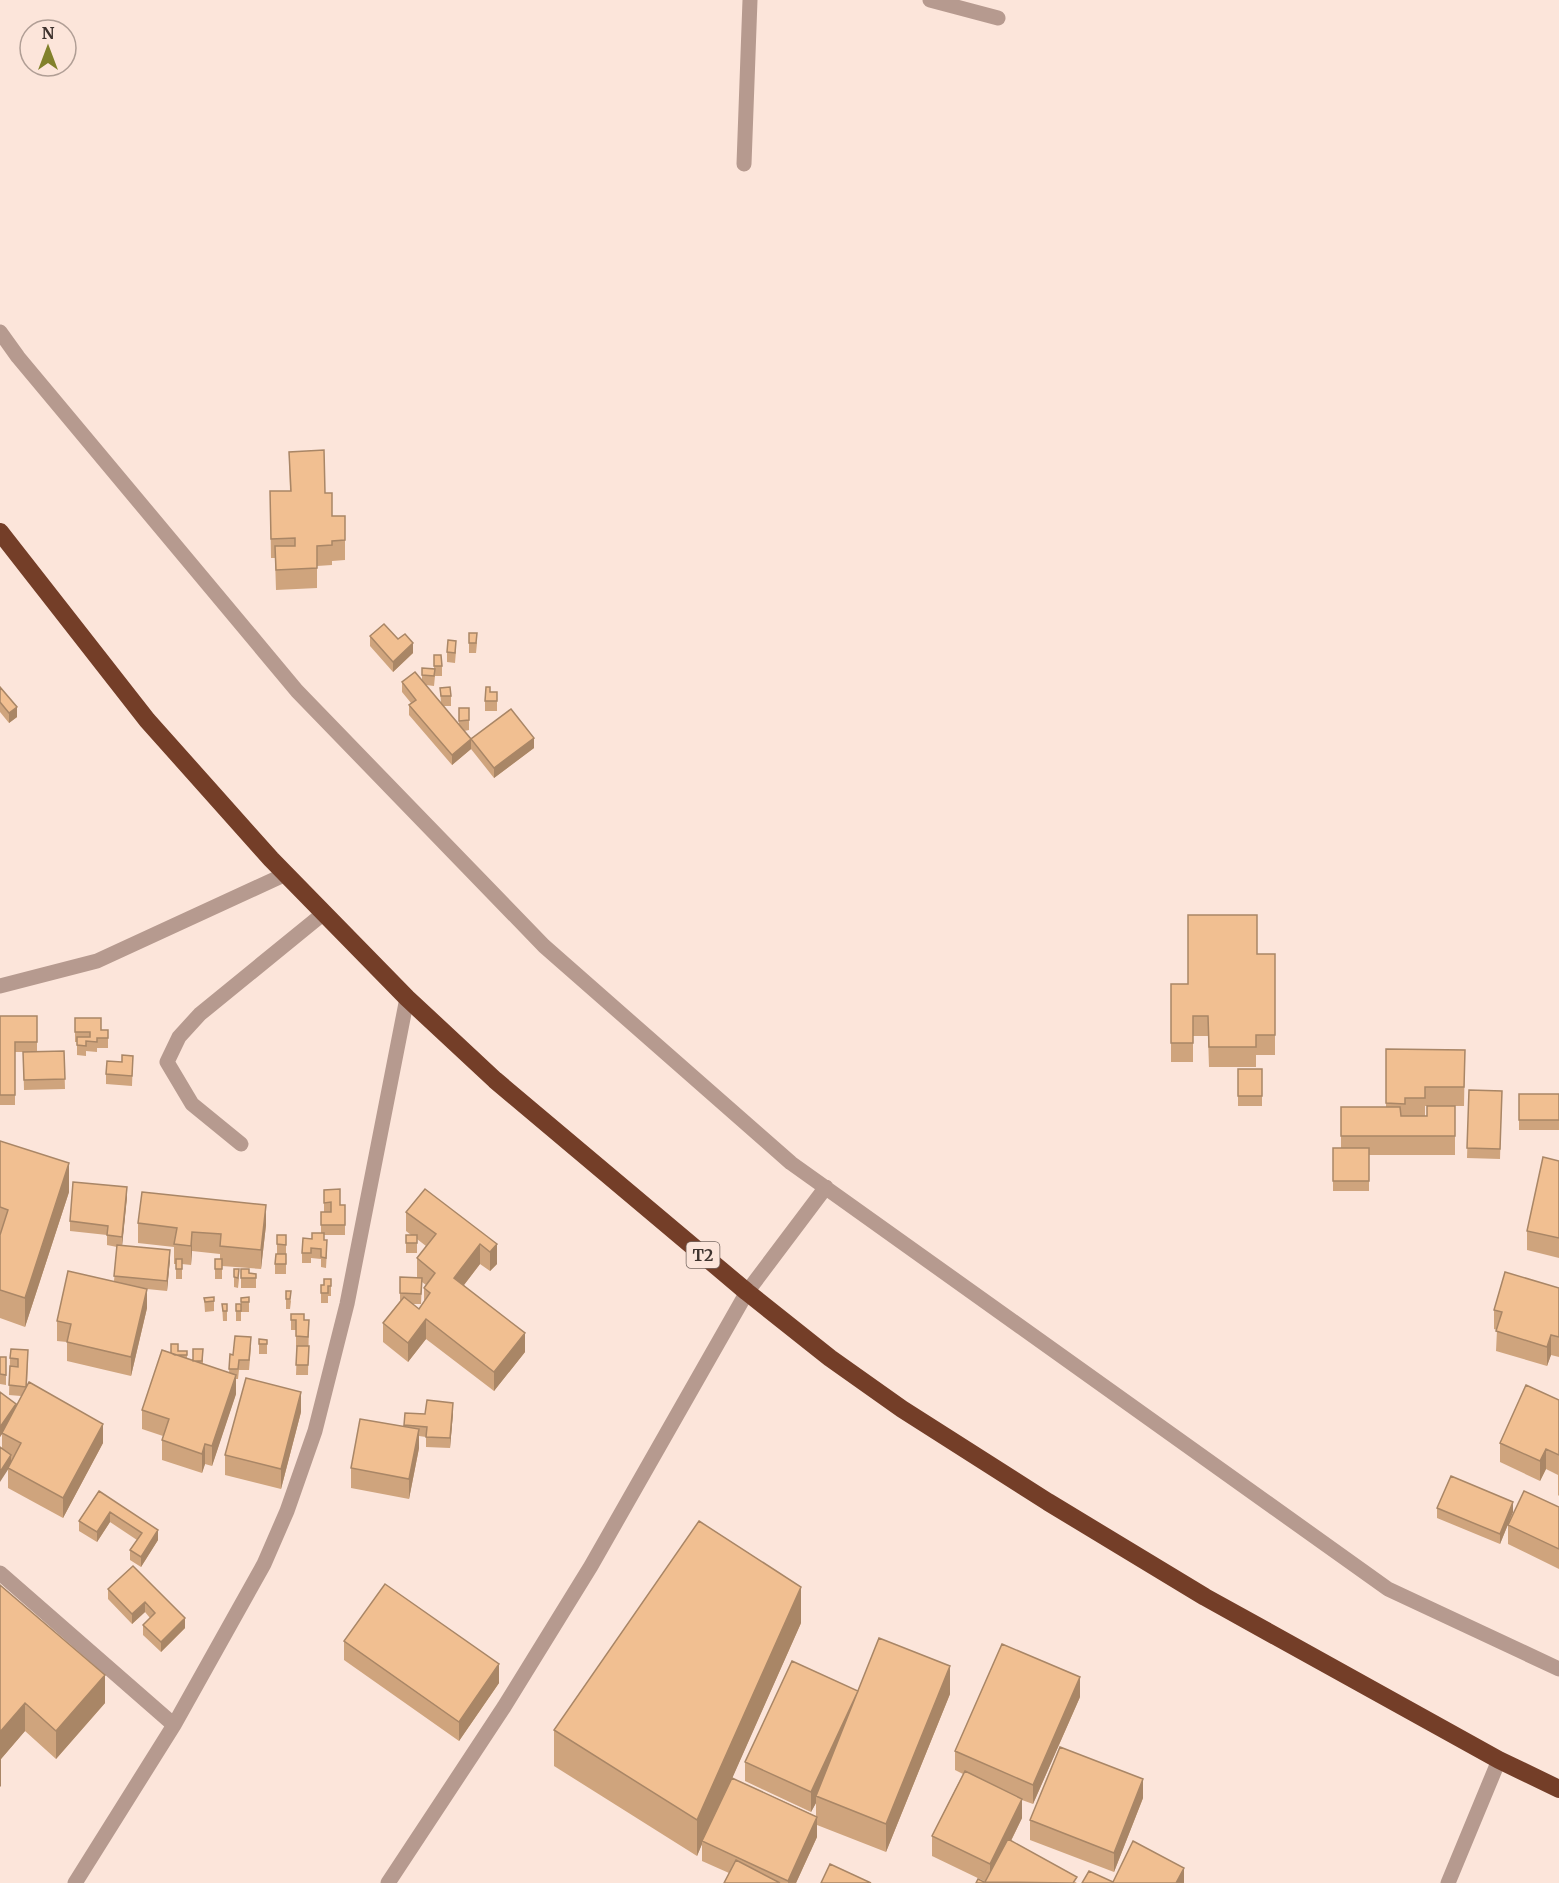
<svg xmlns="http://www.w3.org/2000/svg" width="1559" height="1883" font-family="Merriweather,serif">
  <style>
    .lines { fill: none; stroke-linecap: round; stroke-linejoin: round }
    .minor { stroke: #b69a8f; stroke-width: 15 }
    .highway { stroke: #743e28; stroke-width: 18 }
    .wall { fill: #cfa47d; fill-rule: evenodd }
    .shaded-wall { fill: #a98666 }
    .building { fill: #f1bf91; stroke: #a98666; stroke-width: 1.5 }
    .labels { text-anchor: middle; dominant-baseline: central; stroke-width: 5; stroke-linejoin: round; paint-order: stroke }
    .shield { fill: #fce5da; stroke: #776862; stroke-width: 1.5 }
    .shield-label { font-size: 16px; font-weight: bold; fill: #3e332e }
  </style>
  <rect width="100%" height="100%" fill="#fce5da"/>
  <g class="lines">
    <path class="minor" d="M 930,0 L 998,18
      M 744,164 L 750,0
      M 0,332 L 18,357 L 297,691 L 544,946 L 791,1163 L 1388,1589 L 1559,1669
      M 0,986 L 97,961 L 286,874
      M 241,1144 L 192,1104 L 167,1062 L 179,1037 L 200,1014 L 324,913
      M 0,1573 L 174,1725
      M 75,1883 L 174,1725 L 264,1564 L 287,1511 L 315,1431 L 347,1304 L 407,998
      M 388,1883 L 504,1707 L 591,1566 L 747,1292 L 826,1187
      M 1448,1883 L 1499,1760"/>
    <path class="highway" d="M 0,532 L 147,720 L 271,859 L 407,998 L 495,1080 L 747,1292 L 830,1358 L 902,1409 L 1048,1502 L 1205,1597 L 1499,1760 L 1559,1789"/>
  </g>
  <path class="wall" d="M 289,452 L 325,493 L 332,516 L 345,540 L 345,560 L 332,561 L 332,565 L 317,566 L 317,588 L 276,590 L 275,558 L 271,558 L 270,491 L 290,491 Z
    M 469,633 L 477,643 L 476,653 L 469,653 Z
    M 370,636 L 398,639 L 413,653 L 393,672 L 370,646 Z
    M 456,651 L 455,663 L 447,662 L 447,652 Z
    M 434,655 L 442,666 L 442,676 L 435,676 L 434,686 L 426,685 L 441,703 L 440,688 L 451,696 L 451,706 L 443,706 L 459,725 L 459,708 L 469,708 L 469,730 L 464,731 L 471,749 L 452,765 L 409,715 L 409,705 L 411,703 L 402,692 L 402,682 L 422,681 L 422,668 L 434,669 Z
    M 0,687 L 17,717 L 9,723 L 0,712 Z
    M 490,692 L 497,692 L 497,711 L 485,711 L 485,701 Z
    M 471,739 L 534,748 L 494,778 L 471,749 Z
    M 1257,954 L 1275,954 L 1275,1055 L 1256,1055 L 1256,1067 L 1209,1067 L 1208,1036 L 1193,1036 L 1193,1062 L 1171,1062 L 1171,984 L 1188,984 Z
    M 0,1016 L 37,1016 L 37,1052 L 15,1052 L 15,1105 L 0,1105 Z
    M 75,1018 L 101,1030 L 108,1030 L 108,1048 L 97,1048 L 97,1052 L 86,1051 L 86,1056 L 77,1055 L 77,1042 L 75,1042 Z
    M 1386,1049 L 1465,1050 L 1464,1106 L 1455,1106 L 1455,1155 L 1369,1155 L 1369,1191 L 1333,1191 L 1333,1148 L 1341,1148 L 1341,1107 L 1386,1107 ZM 1425,1106 L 1427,1106 L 1427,1116 L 1425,1116 Z
    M 64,1051 L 65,1089 L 24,1090 L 23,1052 Z
    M 133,1056 L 132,1086 L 106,1084 L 106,1074 L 122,1062 Z
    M 1238,1069 L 1262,1069 L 1262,1106 L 1238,1106 Z
    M 1469,1090 L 1502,1091 L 1500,1159 L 1467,1158 Z
    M 1519,1094 L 1559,1094 L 1559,1130 L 1519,1130 Z
    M 0,1141 L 69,1192 L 25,1327 L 0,1318 Z
    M 1559,1161 L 1559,1258 L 1527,1250 L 1527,1231 Z
    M 324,1190 L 340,1205 L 345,1205 L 345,1235 L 324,1235 L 324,1240 L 327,1250 L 326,1268 L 321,1267 L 321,1259 L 311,1258 L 311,1263 L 302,1263 L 302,1253 L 312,1239 L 321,1233 L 321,1212 L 324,1212 Z
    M 127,1197 L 122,1245 L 170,1259 L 167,1291 L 147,1289 L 147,1308 L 131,1376 L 67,1361 L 67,1342 L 57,1341 L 57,1321 L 114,1281 L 117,1247 L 107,1245 L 107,1235 L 70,1231 L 70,1221 Z
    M 406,1212 L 497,1244 L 497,1264 L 490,1271 L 480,1264 L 464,1285 L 525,1352 L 494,1391 L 426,1339 L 408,1362 L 383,1342 L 383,1323 L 400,1301 L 400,1277 L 417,1277 L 417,1258 L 426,1246 L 417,1239 L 417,1253 L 406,1253 L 406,1235 L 411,1235 L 406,1231 ZM 422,1282 L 426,1285 L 424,1288 L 424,1302 L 419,1309 L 412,1304 L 421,1304 Z
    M 138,1223 L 266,1225 L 261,1269 L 222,1266 L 222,1279 L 215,1279 L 215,1259 L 220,1259 L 220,1254 L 192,1251 L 191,1265 L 182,1264 L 182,1279 L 176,1279 L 176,1264 L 174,1264 L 174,1247 L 138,1243 Z
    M 277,1235 L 286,1235 L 286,1274 L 275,1274 L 275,1264 L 285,1254 L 277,1254 Z
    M 234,1269 L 239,1279 L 238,1288 L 234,1287 Z
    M 249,1273 L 256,1274 L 256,1288 L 241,1288 L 241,1278 Z
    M 331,1279 L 331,1296 L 328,1296 L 328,1303 L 321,1303 L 321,1285 L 324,1285 Z
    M 1559,1288 L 1559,1357 L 1551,1355 L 1547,1366 L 1496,1351 L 1497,1330 L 1494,1329 L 1494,1310 Z
    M 286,1291 L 291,1301 L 290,1309 L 286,1309 Z
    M 214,1297 L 214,1311 L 205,1312 L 204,1298 Z
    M 249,1297 L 249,1312 L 241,1312 L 241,1321 L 236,1321 L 236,1304 L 241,1304 L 241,1298 Z
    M 222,1304 L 227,1304 L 227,1321 L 223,1321 Z
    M 291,1314 L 304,1320 L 309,1320 L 308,1375 L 296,1375 L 297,1347 L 296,1346 L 296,1330 L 291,1330 Z
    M 259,1339 L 267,1340 L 267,1354 L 259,1354 Z
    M 251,1347 L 249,1370 L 239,1370 L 238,1379 L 236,1379 L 236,1394 L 212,1466 L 205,1464 L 202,1473 L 162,1460 L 162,1440 L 163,1436 L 142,1429 L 142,1410 L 171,1353 L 178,1351 L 187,1351 L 187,1358 L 193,1361 L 203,1349 L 203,1364 L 229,1373 L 230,1354 L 233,1355 Z
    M 0,1357 L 6,1357 L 6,1385 L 0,1384 Z
    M 10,1358 L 28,1360 L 27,1386 L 103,1443 L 63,1518 L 8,1488 L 8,1470 L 2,1449 L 2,1434 L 0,1437 L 0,1392 L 16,1406 L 21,1396 L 9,1395 Z
    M 1559,1400 L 1559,1496 L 1558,1495 L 1558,1475 L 1546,1469 L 1540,1481 L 1500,1462 L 1500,1443 Z
    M 301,1412 L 281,1489 L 225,1475 L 225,1455 Z
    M 405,1413 L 425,1414 L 453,1413 L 450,1448 L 426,1447 L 426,1437 L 419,1436 L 419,1448 L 409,1499 L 351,1488 L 351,1468 L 404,1426 Z
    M 99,1491 L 158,1540 L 141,1567 L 130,1560 L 130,1550 L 137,1540 L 110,1522 L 97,1542 L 79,1531 L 79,1521 Z
    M 1559,1507 L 1559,1569 L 1508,1544 L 1508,1525 Z
    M 1437,1508 L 1513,1512 L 1500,1544 L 1437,1518 Z
    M 133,1566 L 185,1628 L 161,1652 L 143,1635 L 143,1625 L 150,1618 L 145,1612 L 132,1624 L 108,1599 L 108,1589 Z
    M 0,1585 L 105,1703 L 56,1759 L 25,1731 L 1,1759 L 1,1786 Z
    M 801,1623 L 732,1778 L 816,1816 L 816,1803 L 811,1812 L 745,1781 L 745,1762 L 858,1691 L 950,1694 L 886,1852 L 817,1825 L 817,1837 L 796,1883 L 724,1883 L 729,1873 L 702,1861 L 702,1844 L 697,1856 L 554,1766 L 554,1730 Z
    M 344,1641 L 499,1683 L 459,1741 L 344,1660 Z
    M 1080,1697 L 1033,1804 L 1022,1800 L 1022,1818 L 1011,1841 L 1077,1883 L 985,1883 L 986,1882 L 932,1856 L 932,1836 L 963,1774 L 955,1770 L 955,1751 Z
    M 1143,1798 L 1114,1872 L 1030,1840 L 1030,1820 Z"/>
  <path class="shaded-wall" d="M 413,643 L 413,653 L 393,672 L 393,662 Z
    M 17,707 L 17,717 L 9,723 L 9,713 Z
    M 534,738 L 534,748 L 494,778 L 494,768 Z
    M 471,739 L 471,749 L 452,765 L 452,755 Z
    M 69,1163 L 69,1192 L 25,1327 L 25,1298 Z
    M 127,1187 L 127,1197 L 122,1247 L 122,1237 Z
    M 266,1205 L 266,1225 L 261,1269 L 261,1250 Z
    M 192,1232 L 192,1251 L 191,1265 L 191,1246 Z
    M 480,1244 L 480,1264 L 454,1298 L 454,1278 Z
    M 497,1244 L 497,1264 L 490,1271 L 490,1252 Z
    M 170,1250 L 170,1259 L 167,1291 L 167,1281 Z
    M 147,1289 L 147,1308 L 131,1376 L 131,1357 Z
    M 426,1319 L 426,1339 L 408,1362 L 408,1343 Z
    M 525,1333 L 525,1352 L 494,1391 L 494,1372 Z
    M 1551,1335 L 1551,1355 L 1547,1366 L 1547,1347 Z
    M 236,1375 L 236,1394 L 212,1466 L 212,1446 Z
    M 301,1392 L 301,1412 L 281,1489 L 281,1469 Z
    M 453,1403 L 453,1413 L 450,1448 L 450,1438 Z
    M 16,1404 L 16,1414 L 0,1437 L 0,1427 Z
    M 103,1424 L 103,1443 L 63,1518 L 63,1498 Z
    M 419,1429 L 419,1448 L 409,1499 L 409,1479 Z
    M 205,1444 L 205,1464 L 202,1473 L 202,1454 Z
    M 1546,1449 L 1546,1469 L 1540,1481 L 1540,1461 Z
    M 11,1455 L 11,1465 L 0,1482 L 0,1472 Z
    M 1513,1502 L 1513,1512 L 1500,1544 L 1500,1534 Z
    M 110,1512 L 110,1522 L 97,1542 L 97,1532 Z
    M 158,1530 L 158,1540 L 141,1567 L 141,1557 Z
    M 801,1587 L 801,1623 L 704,1842 L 702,1841 L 702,1844 L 697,1856 L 697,1820 Z
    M 145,1602 L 145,1612 L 132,1624 L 132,1614 Z
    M 185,1618 L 185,1628 L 161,1652 L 161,1642 Z
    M 499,1664 L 499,1683 L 459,1741 L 459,1722 Z
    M 950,1666 L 950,1694 L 886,1852 L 886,1824 Z
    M 105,1675 L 105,1703 L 56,1759 L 56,1731 Z
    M 1080,1677 L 1080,1697 L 1033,1804 L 1033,1785 Z
    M 858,1691 L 816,1796 L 816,1803 L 811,1812 L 811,1792 Z
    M 25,1703 L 25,1731 L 1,1759 L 1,1786 L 0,1787 L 0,1732 Z
    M 1143,1779 L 1143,1798 L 1114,1872 L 1114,1853 Z
    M 1022,1799 L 1022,1818 L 990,1883 L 990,1864 Z
    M 817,1817 L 817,1837 L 796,1883 L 788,1883 L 788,1881 Z
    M 1184,1868 L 1184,1883 L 1176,1883 Z"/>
  <path class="building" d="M 324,450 L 325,493 L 332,493 L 332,516 L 345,516 L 345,540 L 332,541 L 332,545 L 317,546 L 317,568 L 276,570 L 275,546 L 295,546 L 295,538 L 271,539 L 270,491 L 291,491 L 289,452 Z
    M 384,624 L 398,639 L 405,634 L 413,643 L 393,662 L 370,636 Z
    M 469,633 L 477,633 L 476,643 L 469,643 Z
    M 448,640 L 456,641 L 455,653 L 447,652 Z
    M 434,655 L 441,655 L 442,666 L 434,666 Z
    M 422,668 L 435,669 L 434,676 L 422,675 Z
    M 415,672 L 471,739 L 452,755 L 409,705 L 416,700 L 402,682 Z
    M 0,687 L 17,707 L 9,713 L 0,702 Z
    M 450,687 L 451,696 L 441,696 L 440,688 Z
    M 486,687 L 490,687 L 490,692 L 497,692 L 497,701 L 485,701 Z
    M 459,708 L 469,708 L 469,720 L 459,721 Z
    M 511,709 L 534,738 L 494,768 L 471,739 Z
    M 1188,915 L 1257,915 L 1257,954 L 1275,954 L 1275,1035 L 1256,1035 L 1256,1047 L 1209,1047 L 1208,1016 L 1193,1016 L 1193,1043 L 1171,1043 L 1171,984 L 1188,984 Z
    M 0,1016 L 37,1016 L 37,1042 L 15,1042 L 15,1095 L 0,1095 Z
    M 75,1018 L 101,1018 L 101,1030 L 108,1030 L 108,1038 L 97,1038 L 97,1042 L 86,1041 L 86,1046 L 77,1045 L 77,1037 L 90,1037 L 90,1032 L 75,1032 Z
    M 1386,1049 L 1465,1050 L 1464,1087 L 1425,1087 L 1425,1098 L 1405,1098 L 1405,1104 L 1386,1103 Z
    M 64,1051 L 65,1079 L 24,1080 L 23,1052 Z
    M 122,1055 L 133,1056 L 132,1076 L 106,1074 L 107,1061 L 122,1062 Z
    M 1238,1069 L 1262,1069 L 1262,1096 L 1238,1096 Z
    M 1469,1090 L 1502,1091 L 1500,1149 L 1467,1148 Z
    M 1519,1094 L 1559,1094 L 1559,1120 L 1519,1120 Z
    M 1427,1106 L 1455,1106 L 1455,1136 L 1341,1136 L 1341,1107 L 1400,1107 L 1401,1116 L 1427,1116 Z
    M 0,1141 L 69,1163 L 25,1298 L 0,1290 L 0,1235 L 8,1210 L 0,1207 Z
    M 1333,1148 L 1369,1148 L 1369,1181 L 1333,1181 Z
    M 1543,1157 L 1559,1161 L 1559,1238 L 1527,1231 Z
    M 73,1182 L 127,1187 L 122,1237 L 107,1235 L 108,1226 L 70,1221 Z
    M 340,1189 L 340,1205 L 345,1205 L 345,1225 L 321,1225 L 321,1212 L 331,1212 L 331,1202 L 324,1203 L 324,1190 Z
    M 425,1189 L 497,1244 L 490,1252 L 480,1244 L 454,1278 L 525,1333 L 494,1372 L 426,1319 L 408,1343 L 383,1323 L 404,1297 L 419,1309 L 430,1293 L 424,1288 L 435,1273 L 417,1258 L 436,1234 L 406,1212 Z
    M 142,1192 L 266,1205 L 261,1250 L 220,1246 L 221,1234 L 192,1232 L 191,1246 L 174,1244 L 177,1228 L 138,1223 Z
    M 312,1233 L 324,1233 L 324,1240 L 327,1240 L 326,1258 L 321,1257 L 321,1249 L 311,1248 L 311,1253 L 302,1253 L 303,1238 L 312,1239 Z
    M 277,1235 L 286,1235 L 286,1245 L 277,1244 Z
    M 406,1235 L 417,1235 L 417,1243 L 406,1243 Z
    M 117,1245 L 170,1250 L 167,1281 L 114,1276 Z
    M 276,1254 L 286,1254 L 286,1264 L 275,1264 Z
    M 176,1259 L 182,1259 L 182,1269 L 176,1269 Z
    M 215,1259 L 222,1259 L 222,1269 L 215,1269 Z
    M 234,1269 L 239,1269 L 238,1278 L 234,1277 Z
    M 241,1269 L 249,1269 L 249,1273 L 256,1274 L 256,1278 L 241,1278 Z
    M 68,1271 L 147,1289 L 131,1357 L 67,1342 L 71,1324 L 57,1321 Z
    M 1505,1272 L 1559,1288 L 1559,1337 L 1551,1335 L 1547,1347 L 1496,1331 L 1502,1312 L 1494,1310 Z
    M 400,1277 L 422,1278 L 421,1294 L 400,1293 Z
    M 324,1279 L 331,1279 L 331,1286 L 328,1286 L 328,1293 L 321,1293 L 321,1285 L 324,1285 Z
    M 286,1291 L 291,1291 L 290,1299 L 286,1299 Z
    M 214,1297 L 214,1301 L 205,1302 L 204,1298 Z
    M 249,1297 L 249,1302 L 241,1302 L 241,1298 Z
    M 222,1304 L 227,1304 L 227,1311 L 223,1311 Z
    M 236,1304 L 241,1304 L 241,1311 L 236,1311 Z
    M 291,1314 L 304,1314 L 304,1320 L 309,1320 L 308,1337 L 296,1336 L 296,1320 L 291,1320 Z
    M 235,1336 L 251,1337 L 249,1360 L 239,1360 L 238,1369 L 229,1369 L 230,1354 L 233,1355 Z
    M 259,1339 L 267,1340 L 267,1344 L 259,1344 Z
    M 171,1344 L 178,1344 L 178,1351 L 187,1351 L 187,1355 L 175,1355 L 171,1353 Z
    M 297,1346 L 309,1346 L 308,1365 L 296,1365 Z
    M 11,1349 L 28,1350 L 26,1387 L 9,1385 L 10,1366 L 18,1367 L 18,1359 L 10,1358 Z
    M 193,1349 L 203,1349 L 202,1361 L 193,1361 Z
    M 162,1350 L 236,1375 L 212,1446 L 205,1444 L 202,1454 L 162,1440 L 169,1419 L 142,1410 Z
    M 0,1357 L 6,1357 L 6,1375 L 0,1374 Z
    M 246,1378 L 301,1392 L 281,1469 L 225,1455 Z
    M 29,1382 L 103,1424 L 63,1498 L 8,1468 L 21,1443 L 2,1433 Z
    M 1526,1385 L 1559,1400 L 1559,1455 L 1546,1449 L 1540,1461 L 1500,1443 Z
    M 0,1392 L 16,1404 L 0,1427 Z
    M 427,1400 L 453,1403 L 450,1438 L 426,1437 L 427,1427 L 404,1425 L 405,1413 L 425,1414 Z
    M 360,1419 L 419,1429 L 409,1479 L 351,1468 Z
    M 0,1447 L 11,1455 L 0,1472 Z
    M 1451,1476 L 1513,1502 L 1500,1534 L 1437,1508 Z
    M 99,1491 L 158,1530 L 141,1557 L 130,1550 L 142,1533 L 110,1512 L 97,1532 L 79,1521 Z
    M 1524,1491 L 1559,1507 L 1559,1549 L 1508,1525 Z
    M 699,1521 L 801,1587 L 697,1820 L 554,1730 Z
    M 133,1566 L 185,1618 L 161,1642 L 143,1625 L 155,1613 L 145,1602 L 132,1614 L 108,1589 Z
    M 385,1584 L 499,1664 L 459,1722 L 344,1641 Z
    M 0,1585 L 105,1675 L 56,1731 L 25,1703 L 0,1732 Z
    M 879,1638 L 950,1666 L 886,1824 L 816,1796 Z
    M 1002,1644 L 1080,1677 L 1033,1785 L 955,1751 Z
    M 792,1661 L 858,1691 L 811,1792 L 745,1762 Z
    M 1060,1747 L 1143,1779 L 1114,1853 L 1030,1820 Z
    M 965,1771 L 1022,1799 L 990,1864 L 932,1836 Z
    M 732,1778 L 817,1817 L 788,1881 L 702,1841 Z
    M 1008,1839 L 1077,1877 L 1073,1883 L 985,1882 Z
    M 1133,1841 L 1184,1868 L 1176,1883 L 1082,1883 L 1089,1871 L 1113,1882 Z
    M 736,1860 L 780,1883 L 724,1883 Z
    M 830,1864 L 871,1883 L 821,1883 Z
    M 978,1879 L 986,1883 L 976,1883 Z"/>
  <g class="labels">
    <rect class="shield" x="686.5" y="1242" width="33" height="26" rx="4.5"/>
    <g class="shield-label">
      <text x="703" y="1255">T2</text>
    </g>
  </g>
  <g transform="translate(48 48)"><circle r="28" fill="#fce5da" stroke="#b09e95" stroke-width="1.5"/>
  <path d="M0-4.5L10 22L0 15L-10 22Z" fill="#81812b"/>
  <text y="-9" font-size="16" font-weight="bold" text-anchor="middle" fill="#3e332e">N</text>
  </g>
</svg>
